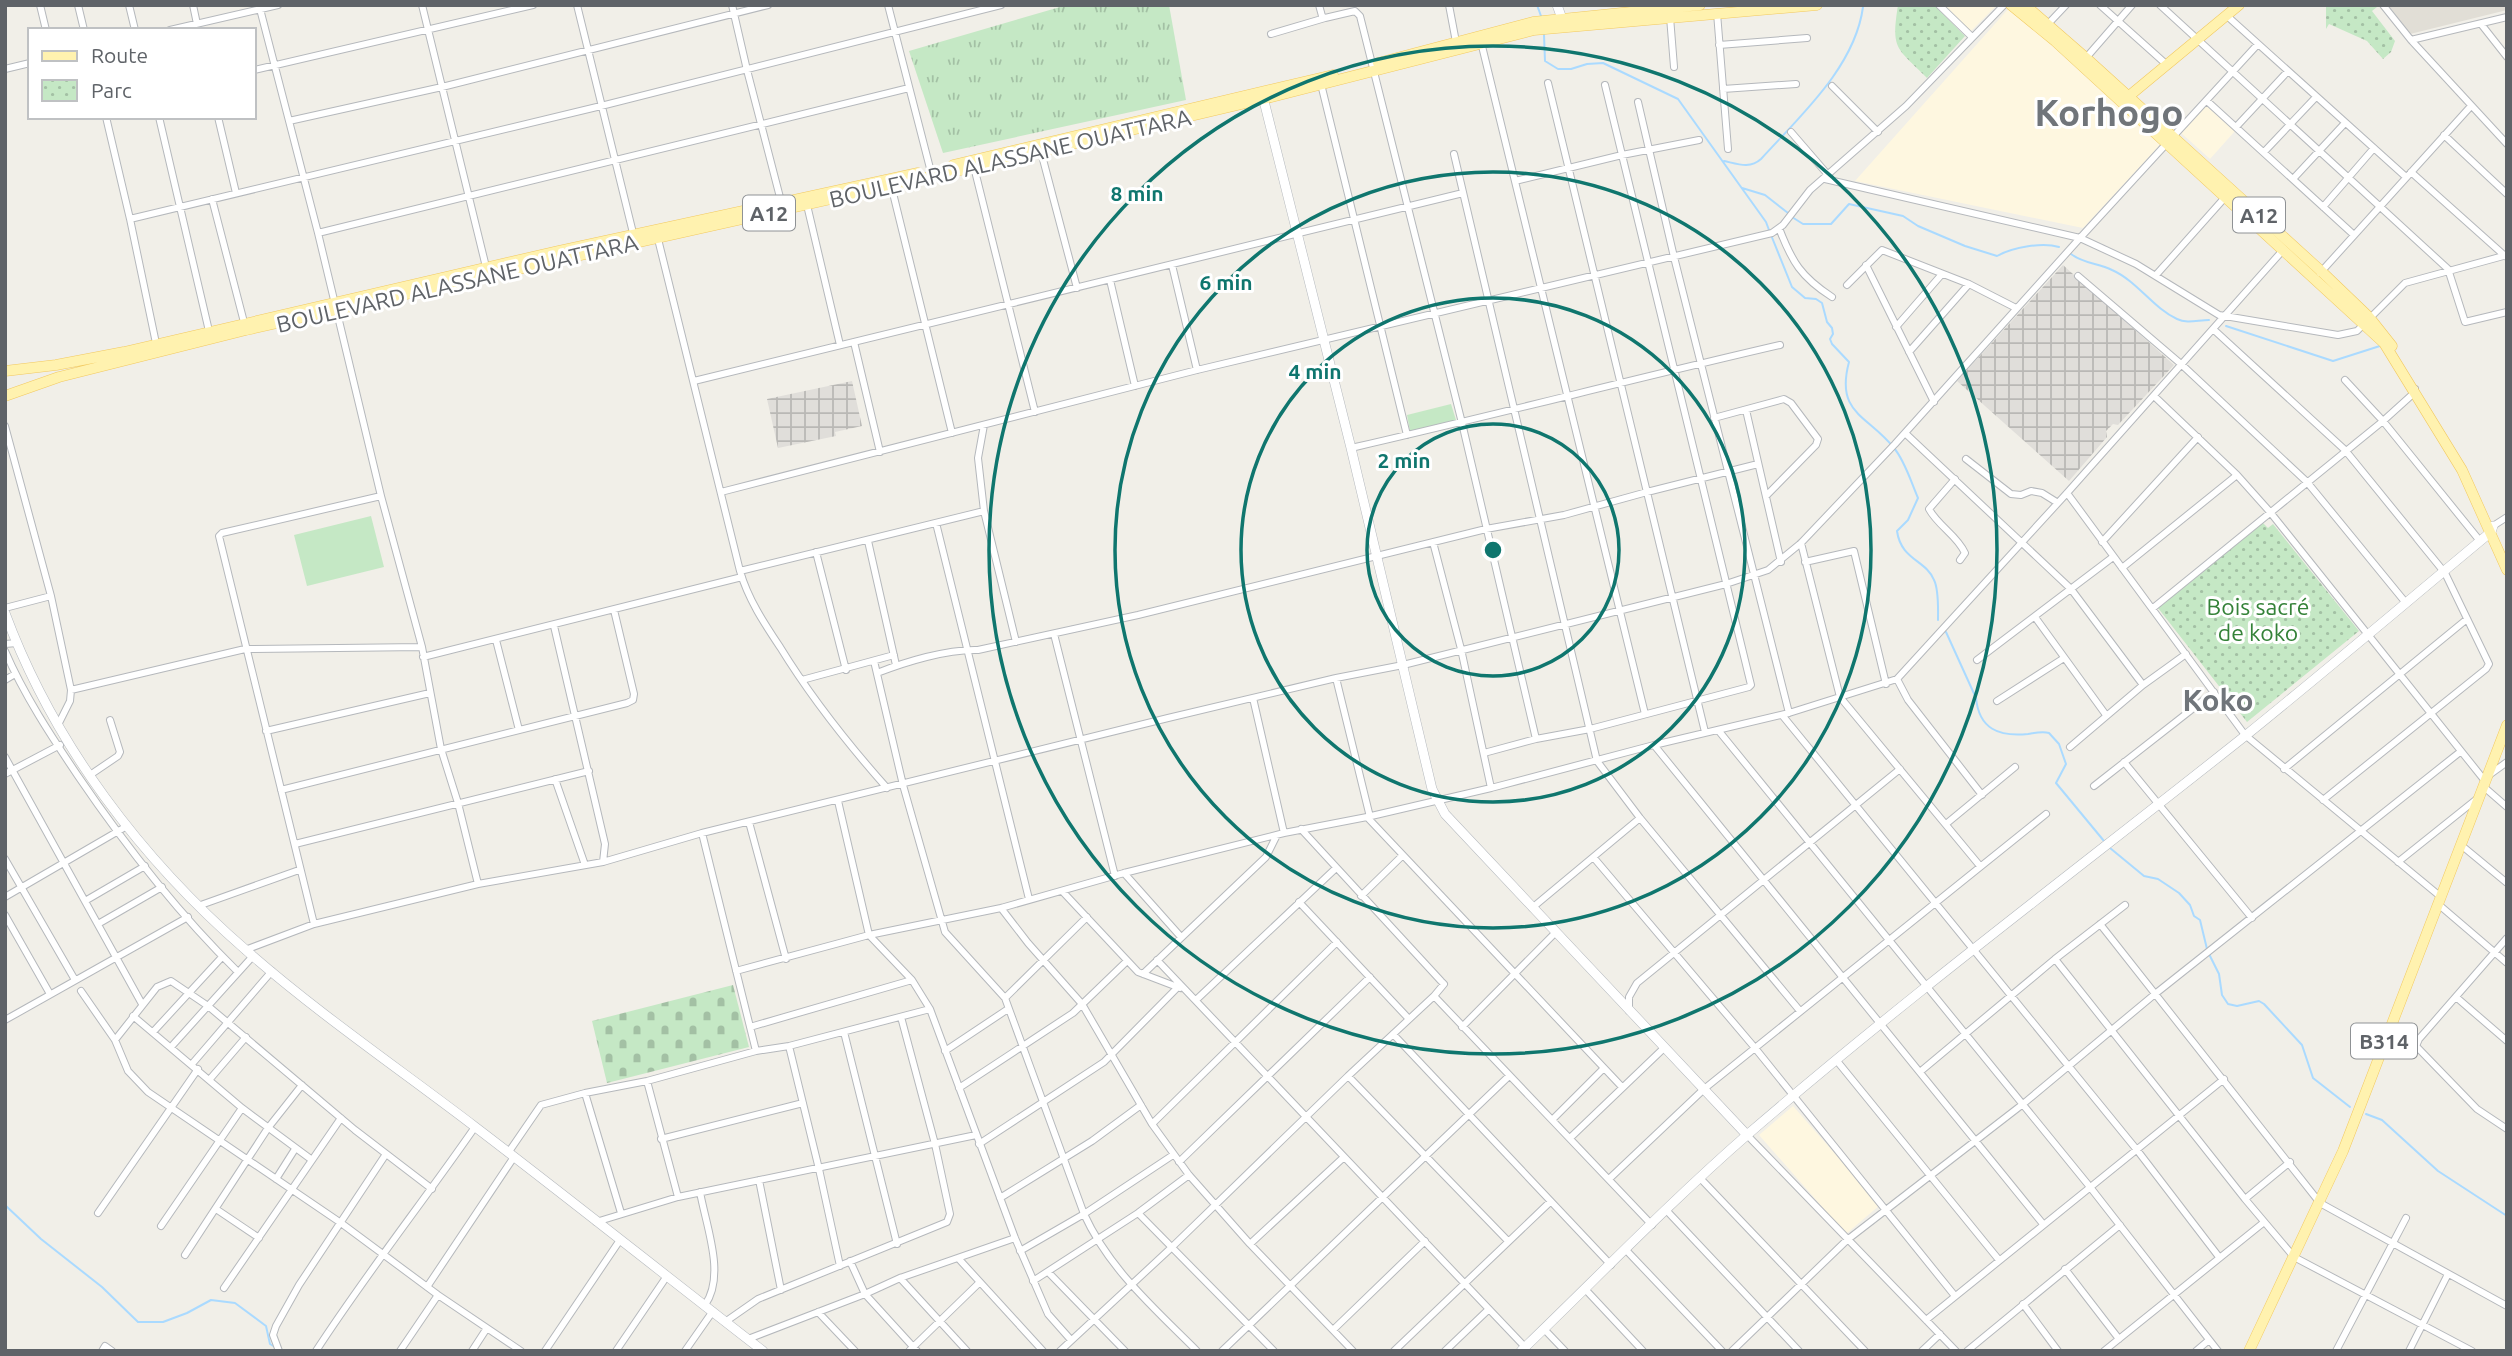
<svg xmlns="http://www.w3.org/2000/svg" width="2512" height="1356" font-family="Ubuntu,sans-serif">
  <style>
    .commercial { fill: #fef7e0 }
    .industrial { fill: url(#industrial-grid) }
    .education { fill: #e1ded6 }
    .grass { fill: url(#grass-tufts) }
    .cemetery { fill: url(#cemetery-stones) }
    .park { fill: url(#park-dots) }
    .pitch { fill: #c5e8c5 }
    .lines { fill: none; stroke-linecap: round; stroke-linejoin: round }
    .stream { stroke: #aadaff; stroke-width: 2 }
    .street-casing { stroke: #b5b8bc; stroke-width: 8 }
    .secondary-casing { stroke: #b6babf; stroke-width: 10 }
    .primary-casing { stroke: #f2c960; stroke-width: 11 }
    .street { stroke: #fff; stroke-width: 6 }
    .secondary { stroke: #fff; stroke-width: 9 }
    .primary { stroke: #fff2af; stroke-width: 10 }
    .ring { fill: none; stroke: #0f766e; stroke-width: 3.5 }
    .labels { text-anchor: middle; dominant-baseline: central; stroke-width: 6; stroke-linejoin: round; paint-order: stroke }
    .shield { fill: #fff; stroke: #8f9295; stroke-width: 2 }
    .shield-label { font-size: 21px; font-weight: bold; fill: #5f6368 }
    .street-label { font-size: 23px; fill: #5f6368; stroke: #fff }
    .park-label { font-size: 23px; fill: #348238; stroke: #fff }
    .district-label { font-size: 30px; font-weight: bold; fill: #70757a; stroke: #fff }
    .town-label { font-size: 37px; font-weight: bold; fill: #70757a; stroke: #fff }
    .centre { fill: #0f766e; stroke: #fff; stroke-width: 3.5 }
    .ring-label { font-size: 21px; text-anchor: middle; font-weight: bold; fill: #0f766e; stroke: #fff; stroke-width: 6; stroke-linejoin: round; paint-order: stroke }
  </style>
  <defs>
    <pattern id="industrial-grid" width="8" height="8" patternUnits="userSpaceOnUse" patternTransform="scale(1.75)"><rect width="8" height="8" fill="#e0deda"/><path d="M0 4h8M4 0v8" fill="none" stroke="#b9b8b5"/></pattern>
    <pattern id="grass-tufts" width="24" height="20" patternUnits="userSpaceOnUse" patternTransform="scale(1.75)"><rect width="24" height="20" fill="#c5e8c5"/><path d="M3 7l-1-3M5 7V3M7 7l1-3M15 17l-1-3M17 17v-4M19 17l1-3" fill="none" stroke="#a3c0a4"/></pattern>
    <pattern id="cemetery-stones" width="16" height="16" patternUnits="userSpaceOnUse" patternTransform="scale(1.75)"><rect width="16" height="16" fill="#c5e8c5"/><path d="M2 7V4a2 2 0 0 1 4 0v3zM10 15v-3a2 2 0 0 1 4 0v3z" fill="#a3c0a4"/></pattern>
    <pattern id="park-dots" width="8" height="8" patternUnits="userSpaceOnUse" patternTransform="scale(1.75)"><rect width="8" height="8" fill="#c5e8c5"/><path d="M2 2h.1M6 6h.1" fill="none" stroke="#a3c0a4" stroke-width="1.8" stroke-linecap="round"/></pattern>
  </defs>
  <rect width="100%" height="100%" fill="#f1efe8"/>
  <path class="commercial" d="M 1943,5 L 1997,5 L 1970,32 Z
    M 2010,7 L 2160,145 L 2083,228 L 1855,181 Z
    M 2205,105 L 2235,131 L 2210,159 L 2180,132 Z
    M 1793,1106 L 1880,1205 L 1846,1234 L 1759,1135 Z"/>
  <path class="industrial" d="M 2063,265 L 2174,365 L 2118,425 L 2113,424 L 2106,431 L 2107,437 L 2069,481 L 1957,381 Z
    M 852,381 L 862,426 L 835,432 L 836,436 L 778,448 L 767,399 Z"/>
  <path class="education" d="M 2388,5 L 2507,5 L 2507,10 L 2410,34 Z"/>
  <path class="grass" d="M 1067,5 L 1169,5 L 1186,100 L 943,153 L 909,51 Z"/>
  <path class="cemetery" d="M 733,985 L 749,1047 L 607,1083 L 592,1021 Z"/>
  <path class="park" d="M 1898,5 L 1934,5 L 1965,36 L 1927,78 C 1896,47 1891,50 1898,5 Z
    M 2326,5 L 2375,5 L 2377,7 L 2372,11 L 2395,41 L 2391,52 L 2383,59 L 2367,41 L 2329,24 L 2326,29 Z
    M 2263,523 L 2268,528 L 2273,524 L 2359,631 L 2247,722 L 2158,608 Z"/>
  <path class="pitch" d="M 1451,404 L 1456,420 L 1410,431 L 1407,415 Z
    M 371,516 L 384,567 L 307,586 L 294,535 Z"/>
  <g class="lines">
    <path class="stream" d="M 1537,5 L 1541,16
      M 1544,35 L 1545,61 L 1558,69 L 1571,69 L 1587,64 L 1603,63 L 1678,99 L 1766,222 L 1769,230
      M 1724,161 C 1738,164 1750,169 1761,159 C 1800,116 1855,67 1863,7
      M 1742,188 L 1765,195 L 1788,213
      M 1792,217 L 1803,224 L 1831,224 L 1849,204 L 1903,216 L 1918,226 L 1965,246 L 1997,256 C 2013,247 2043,242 2059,247
      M 1771,235 L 1792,287 L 1805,298 L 1816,299 L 1822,303 L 1827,322 L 1832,328 L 1833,334 L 1830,339 L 1832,344 L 1849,362 C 1835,414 1868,415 1894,448 C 1905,461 1911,482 1918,498 L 1908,520 L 1897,531 C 1901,560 1926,560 1934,580 C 1939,590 1938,608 1938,620
      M 2071,254 C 2084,264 2098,263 2112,270 C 2137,281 2153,308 2177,319 C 2187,324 2198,320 2209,320
      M 2226,326 L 2333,361 L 2383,345
      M 1946,632 L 1976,698 C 1979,729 1999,737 2028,734 C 2035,733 2042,731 2049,733 L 2059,744 L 2066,764 L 2056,783 L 2104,841
      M 2110,848 L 2144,876 L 2158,879 L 2179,893 L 2190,905 L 2194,916 L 2200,920 L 2207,949
      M 2209,954 L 2219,974 L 2222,995 L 2228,1004 L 2237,1006 L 2259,1001 L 2264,1004 L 2302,1045 L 2313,1078 L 2350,1107
      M 2366,1114 L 2382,1120 L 2438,1171 L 2507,1216
      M 5,1205 L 41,1239 L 102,1287 L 138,1322 L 163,1322 L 187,1313 L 211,1300 L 235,1303 L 266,1326 L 270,1344 L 275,1347"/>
    <defs>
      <path id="street" d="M 40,5 L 46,30
        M 78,5 L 84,30
        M 129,5 L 135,30
        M 193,5 L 197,24
        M 259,5 L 318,233 L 381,496 L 422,647 L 441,749 L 458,803 L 478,884
        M 422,5 L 487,271
        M 577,5 L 634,237
        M 732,5 L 747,70 L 782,205
        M 888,5 L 932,176
        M 1319,5 L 1322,16 L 1325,18 L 1355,11 L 1360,16 L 1462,423 L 1536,739
        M 1449,5 L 1456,42
        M 1939,5 L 1972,37
        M 2100,5 L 2166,64
        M 2160,5 L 2448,269 L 2465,322 L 2507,312
        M 2383,5 L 2411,40 L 2507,144
        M 1717,13 L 1728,149
        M 2226,15 L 2406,177
        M 1670,17 L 1674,67
        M 2048,24 L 2066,5
        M 2481,24 L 2507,57
        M 170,30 L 278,5
        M 1271,34 L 1325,18
        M 2411,40 L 2507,17
        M 1481,42 L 1645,714
        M 1719,45 L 1807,38
        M 2085,59 L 2132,5
        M 5,69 L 30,63
        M 254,70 L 533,5
        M 1548,83 L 1705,732
        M 1321,84 L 1407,435
        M 1832,86 L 1878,132
        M 1723,89 L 1796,84
        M 2207,101 L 2354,235
        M 1638,102 L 1674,257 L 1789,713
        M 106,117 L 130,219 L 157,348
        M 159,117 L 209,331
        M 218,117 L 236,193
        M 289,121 L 442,87 L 768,5
        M 2236,127 L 2288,71
        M 1791,132 L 1829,176
        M 2444,135 L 2507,194
        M 1040,148 L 1077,288
        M 2264,152 L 2316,97
        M 1454,154 L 1597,761 L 1640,818 L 1800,1011
        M 974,167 L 1035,412
        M 2411,172 L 2505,256
        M 1825,179 L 2080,238 L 2136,264 L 2219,315 L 2338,335 L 2357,331 L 2405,283 L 2507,255
        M 2293,179 L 2345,123
        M 1515,181 L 1622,155 L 1699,140
        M 891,185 L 952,433
        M 212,199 L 245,326
        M 807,205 L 840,345
        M 2323,207 L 2374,148
        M 130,219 L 601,106 L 1001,5
        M 1779,228 C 1792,262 1801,277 1832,297
        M 318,233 L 909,88
        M 657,235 L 740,571 C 748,599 764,623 780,647 C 812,699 847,743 887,788
        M 1172,265 L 1197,370
        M 1866,265 L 1934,402
        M 2320,273 L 2471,106
        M 2156,275 L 2228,194
        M 2078,276 L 2181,364 L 2307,482 L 2406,603
        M 1110,280 L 1135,386
        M 1847,285 L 1882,250 L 1969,284 L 2016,308
        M 1896,327 L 1942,274
        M 2213,329 L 2345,450 L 2445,573 L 2489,664 L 2486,669 L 2323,800
        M 854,342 L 880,452
        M 1909,352 L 1969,284
        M 2345,380 L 2383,421 L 2480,541
        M 694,381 L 1463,193
        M 2154,396 L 2237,475 L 2270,512 L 2485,781
        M 1746,410 L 1781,562
        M 1714,418 L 1784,399 L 1791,403 L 1818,439 L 1816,445 L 1766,496
        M 984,425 L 978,458 L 984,511 L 1016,642
        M 5,426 L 51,596 L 71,690 L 70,701 L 58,725
        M 1905,433 L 2071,589 L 2143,685
        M 1351,448 C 1495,415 1637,378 1780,345
        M 1966,459 L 2011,494 L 2021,495 L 2031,491 L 2042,493 L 2058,503
        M 1955,479 L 1929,509 C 1938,526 1957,535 1965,553 L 1960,560
        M 721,492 L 1197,370 L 1772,233 L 1783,225 L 1810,190 L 1906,106 L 2004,5
        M 2067,493 L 2245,735 L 2441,897
        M 936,523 L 1029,899
        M 2493,526 L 2507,517
        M 868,541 L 896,665
        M 1433,542 L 1461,649 L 1491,788
        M 2102,542 L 2198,437
        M 1801,543 L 1840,697 L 1980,866
        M 816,552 L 846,670
        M 1805,562 L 1854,551 L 1886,684
        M 2122,568 L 2237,475
        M 740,571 L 984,511
        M 5,608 L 51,596
        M 2153,608 L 2383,421 L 2414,393 L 2415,389
        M 2035,617 L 2106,715
        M 554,626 L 605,844 L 603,862
        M 1054,634 L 1115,876
        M 496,640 L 519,730
        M 5,644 L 17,643
        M 5,651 C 24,695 51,736 78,776 C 125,845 178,913 237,971
        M 423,657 L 742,577
        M 1977,660 L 2113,557
        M 874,661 L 903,785 L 945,932 L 1005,998 L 1084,1214 C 1109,1269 1154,1308 1197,1351
        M 877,673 C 905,662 947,649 978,650 L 1138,615 L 1486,529 L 1564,515 L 1647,492 L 1758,464
        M 1336,678 L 1370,817
        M 1897,679 L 1908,700 L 1982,795
        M 5,680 L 15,674
        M 802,680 L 894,655
        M 71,690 L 245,649 L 422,647
        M 1253,698 L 1284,833
        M 1997,701 L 2064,658
        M 1782,715 L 2137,1150 L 2219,1257
        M 1718,730 L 2090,1187 L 2218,1351
        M 266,731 L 430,693
        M 1654,745 L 2043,1224
        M 2070,747 L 2143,685 L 2186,654
        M 1484,753 L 1536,739 L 1590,729 L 1749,687 L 1751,685 L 1605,85
        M 5,757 L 142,1004
        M 2124,762 L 2252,918
        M 2284,769 L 2467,619
        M 5,774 L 60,745
        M 90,775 L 118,756 L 120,752 L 110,720
        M 2489,775 L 2507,762
        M 555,779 L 585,865
        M 2094,786 L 2214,692
        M 2484,787 L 2507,807
        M 281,790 L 627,703 L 633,700 L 634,694 L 614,610
        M 838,801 L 869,935 L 912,980 L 930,1009 L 1015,1238 L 1048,1314 L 1071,1340
        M 1367,817 L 1622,1087
        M 749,822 L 786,959
        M 1946,824 L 2015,767
        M 1301,829 L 1441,981 L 1444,984 L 1434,996 L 1652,1225
        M 702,833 L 756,1051
        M 295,844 L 589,771
        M 2461,845 L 2507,883
        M 1594,858 L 1755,1048 L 1955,1296
        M 5,859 L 75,980
        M 2398,862 L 2478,798
        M 1124,873 L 1181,937
        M 1063,892 L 1138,972 L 1180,988
        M 1361,896 L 1402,856
        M 5,897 L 127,826
        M 85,901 L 145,866
        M 1299,902 L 1409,1019
        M 2438,904 L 2507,963
        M 198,906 L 299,870
        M 1001,908 L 1028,943 L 1082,1004 L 1152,1124 L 1189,1175 L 1250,1244 L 1353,1351
        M 1532,908 L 1640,818
        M 5,915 L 50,994
        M 98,924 L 162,887
        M 314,924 L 219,536 L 222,533 L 381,496
        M 2100,924 L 2320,1203 L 2507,1306
        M 2507,938 L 2419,1039 L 2416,1046 L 2477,1109 L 2507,1129
        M 245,950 L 314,924 L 478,884 L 603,862 L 702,833 L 1168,718 L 1336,678 L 1403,665 L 1726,584 L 1768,570 L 1801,543 L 1895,444 L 2080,238 L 2258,44
        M 2055,959 L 2245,1199 L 2294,1257 L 2472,1351
        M 1157,960 L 1525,1347
        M 736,971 L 869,935 L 1001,908 L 1124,873 L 1284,833 L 1367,817 L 1491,788 L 1654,745 L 1789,713 L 1897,679 L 2067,493 L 2284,249
        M 1143,974 L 1266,857 L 1277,835
        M 81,991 L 115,1040 L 128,1071 L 148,1092 L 341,1223 L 438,1295 L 521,1351
        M 2456,997 L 2507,1041
        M 1005,998 L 1087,917
        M 1196,1000 L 1335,869
        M 1629,1011 L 1629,997 L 1637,983 L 1900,769
        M 133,1016 L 242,1108 L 312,1160
        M 5,1020 L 188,917
        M 750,1027 L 912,980
        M 1462,1027 L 1555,933
        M 153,1032 L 222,957
        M 844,1032 L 897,1244
        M 1393,1034 L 1611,1265
        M 115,1040 L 157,987 L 171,981 L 208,1006 L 355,1130 L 432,1189
        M 789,1046 L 819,1169 L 840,1266
        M 171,1047 L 253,956
        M 945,1051 L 1008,1009
        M 1837,1061 L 1999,1260
        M 192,1064 L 272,971
        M 1921,1071 L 2055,959 L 2125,905
        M 1348,1076 L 1434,996
        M 210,1079 L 246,1037
        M 647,1081 L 678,1197
        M 959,1088 L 1073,1013 L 1127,961
        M 585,1093 L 621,1213
        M 1552,1120 L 1603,1069
        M 1152,1124 L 1337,942
        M 1747,1135 L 1956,1351
        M 1570,1138 L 1664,1048
        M 661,1139 L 803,1103
        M 979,1144 L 1104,1062 L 1178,987
        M 508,1153 L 541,1105 L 585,1093 L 647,1081 L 756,1051 L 789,1046 L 930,1009
        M 1179,1162 L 1370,977
        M 1700,1178 L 1865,1351
        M 276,1179 L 295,1149
        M 1609,1179 L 1704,1089 L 2046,814
        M 759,1180 L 781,1290
        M 700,1192 C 706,1226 726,1275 705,1305
        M 1000,1198 L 1092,1141 L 1141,1105
        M 2245,1199 L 2290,1162
        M 216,1209 L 259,1238
        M 1667,1211 L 1799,1351
        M 98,1213 L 198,1069
        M 1138,1213 L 1274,1351
        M 596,1222 L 678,1197 L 976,1135
        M 161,1226 L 242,1108
        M 1250,1244 L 1344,1157
        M 1626,1250 L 1722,1351
        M 1020,1251 L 1084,1214 L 1173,1155
        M 185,1255 L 268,1128 L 302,1085
        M 958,1258 L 1043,1351
        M 850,1261 L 865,1294 L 917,1351
        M 2065,1269 L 2119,1339
        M 1048,1272 L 1125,1351
        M 900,1278 L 967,1351
        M 1033,1281 L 1138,1213 L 1189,1175
        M 427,1287 L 514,1157
        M 224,1288 L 341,1118
        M 1585,1289 L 1643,1351
        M 2023,1304 L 2058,1351
        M 818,1312 L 855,1351
        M 1926,1320 L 2224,1079
        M 725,1322 L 758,1299 L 947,1222 L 950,1214 L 935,1144 L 901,1017
        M 1544,1329 L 1565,1351
        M 1333,1330 L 1425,1241
        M 748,1339 L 865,1294 L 900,1278 L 1015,1238
        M 102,1351 L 105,1346 L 112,1351
        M 279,1351 L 273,1335 L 276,1326 L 299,1285 L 386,1154
        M 316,1351 C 366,1274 423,1202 475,1127
        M 400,1351 L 438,1295
        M 472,1351 L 487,1328
        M 545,1351 L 620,1240
        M 616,1351 L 667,1276
        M 685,1351 L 713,1311
        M 909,1351 L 979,1283
        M 1060,1351 L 1171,1248 L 1348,1076 L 1508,1241
        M 1222,1351 L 1509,1076
        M 1394,1351 L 1550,1202
        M 1445,1351 L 1489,1309
        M 1732,1351 L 1847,1240 L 2023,1104 L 2155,994 L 2460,752
        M 1922,1351 L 1940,1334
        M 1967,1351 L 2120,1225
        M 2104,1351 L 2263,1223
        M 2196,1351 L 2209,1340
        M 2336,1351 L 2406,1218
        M 2409,1351 L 2448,1274"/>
      <path id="secondary" d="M 1557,5 L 1564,24
        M 1262,93 L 1351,448 L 1432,789 L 1445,814 L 1747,1135
        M 5,613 C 54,745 142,860 247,951 C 319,1014 398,1068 474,1126 C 571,1200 666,1276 763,1351
        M 1521,1351 C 1596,1279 1669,1203 1747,1135 C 1908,996 2079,868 2245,736 C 2328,669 2409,600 2491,532 L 2493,526"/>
      <path id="primary" d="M 2011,5 L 2055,41 L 2384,343 L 2462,470 L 2507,570
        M 2025,5 L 2086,58 L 2321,271 L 2369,317 L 2392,346
        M 1378,63 L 1533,22 L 1700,5
        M 2123,101 L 2239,5
        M 953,165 L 1333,75
        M 5,371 L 56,365 L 124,352 L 558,251 L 918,173
        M 5,396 L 59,377 L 246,330 L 974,167 L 1263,99 L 1534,30 L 1817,5
        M 2249,1351 L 2343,1151 L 2507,725"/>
    </defs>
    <use href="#street" class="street-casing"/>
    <use href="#secondary" class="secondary-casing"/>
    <use href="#primary" class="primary-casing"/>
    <use href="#street" class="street"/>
    <use href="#secondary" class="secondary"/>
    <use href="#primary" class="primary"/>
  </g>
  <g class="ring">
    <circle cx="1493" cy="550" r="126"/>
    <circle cx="1493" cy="550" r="252"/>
    <circle cx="1493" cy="550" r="378"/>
    <circle cx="1493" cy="550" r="504"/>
  </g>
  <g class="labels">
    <g class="shield">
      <rect x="743" y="195.5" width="52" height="35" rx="5"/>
      <rect x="2233" y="197.5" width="52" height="35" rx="5"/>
      <rect x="2351" y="1023.5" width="66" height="35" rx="5"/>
    </g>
    <g class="shield-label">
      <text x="769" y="213">A12</text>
      <text x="2259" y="215">A12</text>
      <text x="2384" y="1041">B314</text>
    </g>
    <g class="street-label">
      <text transform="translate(1010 158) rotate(-13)">BOULEVARD ALASSANE OUATTARA</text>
      <text transform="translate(457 283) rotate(-13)">BOULEVARD ALASSANE OUATTARA</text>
    </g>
    <g class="park-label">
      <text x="2258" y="606">Bois sacré<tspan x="2258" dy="26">de koko</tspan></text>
    </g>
    <g class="district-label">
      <text x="2218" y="700">Koko</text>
    </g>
    <g class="town-label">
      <text x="2109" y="112">Korhogo</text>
    </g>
  </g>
  <circle cx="1493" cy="550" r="10" class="centre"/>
  <g class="ring-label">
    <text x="1137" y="201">8 min</text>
    <text x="1226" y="290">6 min</text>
    <text x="1315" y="379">4 min</text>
    <text x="1404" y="468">2 min</text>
  </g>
  <rect width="2512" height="1356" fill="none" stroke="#5f6368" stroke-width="14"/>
  <rect x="28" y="28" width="228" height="91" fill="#ffffff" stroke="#bfc1c3" stroke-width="2"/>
  <rect x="42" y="51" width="35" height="10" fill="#fff2af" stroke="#bfc1c3" stroke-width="2"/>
  <text x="91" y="63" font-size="21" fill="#5f6368">Route</text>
  <rect x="42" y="80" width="35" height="21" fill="url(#park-dots)" stroke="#bfc1c3" stroke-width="2"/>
  <text x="91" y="98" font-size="21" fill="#5f6368">Parc</text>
</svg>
